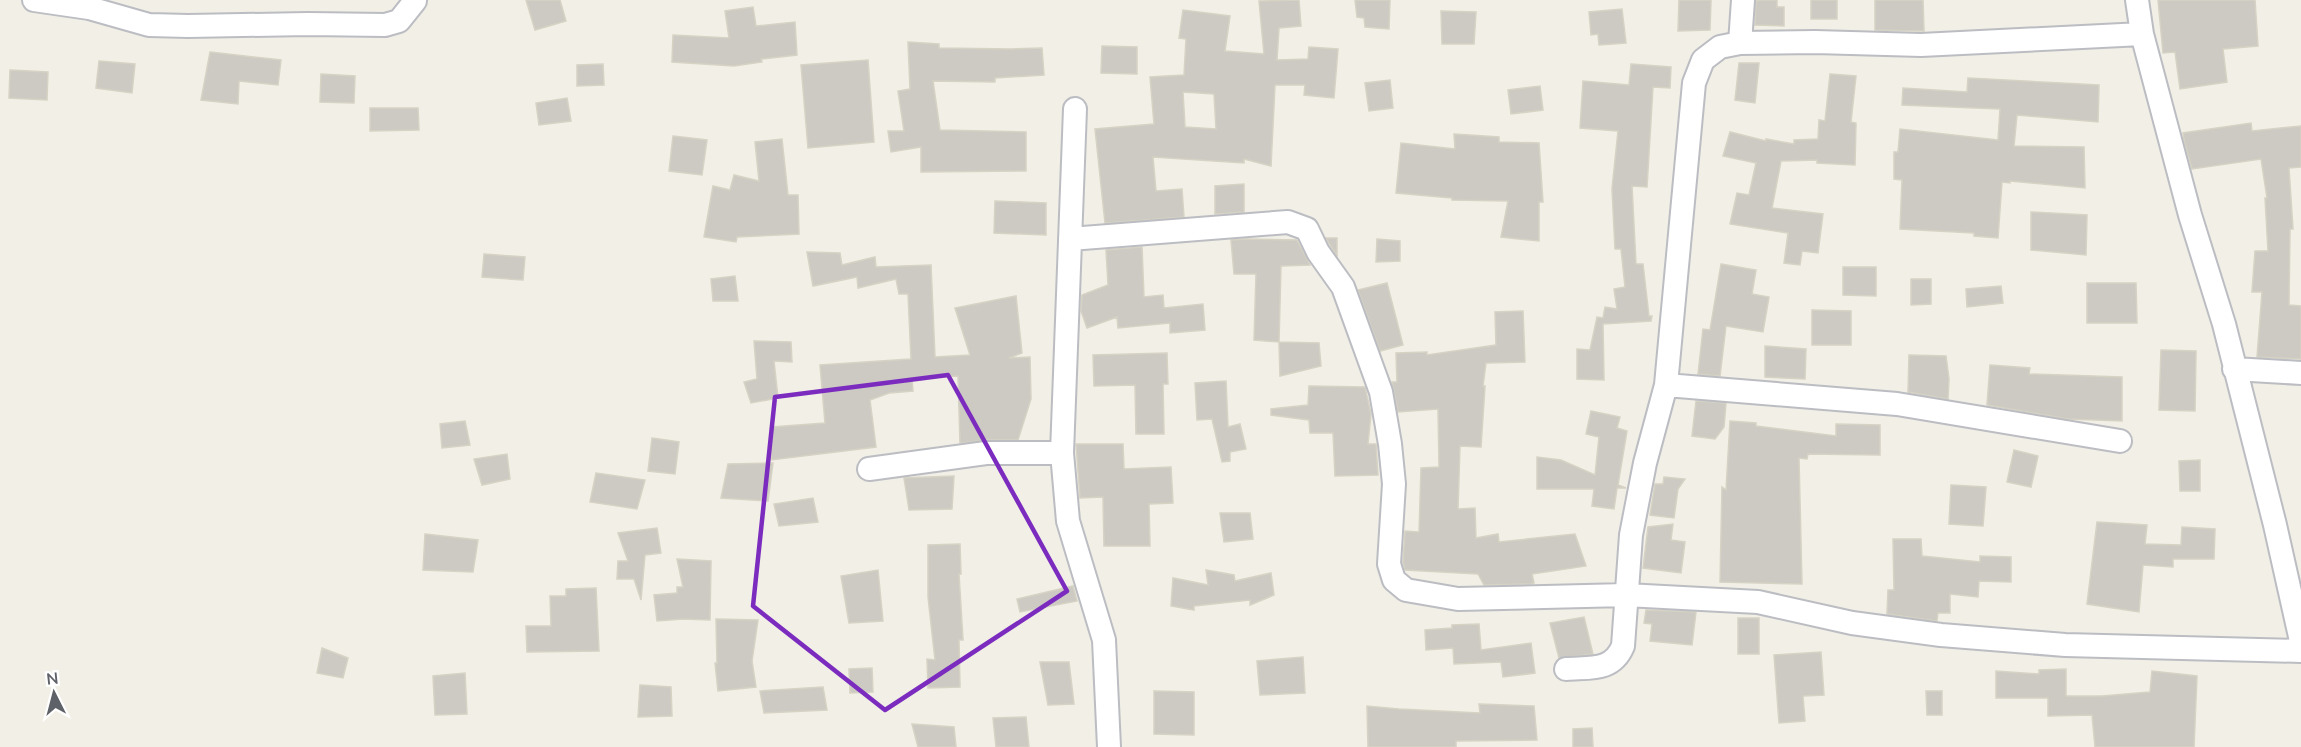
<svg xmlns="http://www.w3.org/2000/svg" width="2301" height="747" font-family="'Nunito Sans',sans-serif">
  <style>
    .building { fill: #cccac2; stroke: #d6d2c4; stroke-width: 1.5; fill-rule: evenodd }
    .lines { fill: none; stroke-linecap: round; stroke-linejoin: round }
    .minor-casing { stroke: #bbbdc2; stroke-width: 26 }
    .minor { stroke: #fff; stroke-width: 22 }
    .marked { fill: none; stroke: #7b2cbf; stroke-width: 4.5; stroke-linejoin: round }
  </style>
  <rect width="100%" height="100%" fill="#f1efe6"/>
  <path class="building" d="M 526,0 L 560,0 L 566,21 L 535,30 Z
    M 1299,0 L 1301,26 L 1279,28 L 1277,60 L 1308,59 L 1309,47 L 1338,49 L 1334,98 L 1304,95 L 1305,85 L 1275,85 L 1271,166 L 1244,159 L 1244,163 L 1153,157 L 1156,191 L 1182,189 L 1184,217 L 1105,223 L 1095,129 L 1154,124 L 1150,77 L 1184,75 L 1186,39 L 1179,38 L 1183,10 L 1230,16 L 1225,51 L 1264,54 L 1259,1 ZM 1183,92 L 1214,94 L 1216,129 L 1185,127 Z
    M 1355,0 L 1390,0 L 1389,29 L 1365,27 L 1364,18 L 1357,17 Z
    M 1679,0 L 1711,0 L 1710,30 L 1678,31 Z
    M 1762,0 L 1777,0 L 1777,7 L 1784,7 L 1784,26 L 1755,25 L 1756,1 Z
    M 1811,0 L 1837,0 L 1837,19 L 1811,19 Z
    M 1875,0 L 1923,0 L 1924,31 L 1875,30 Z
    M 2158,0 L 2255,0 L 2258,46 L 2223,49 L 2227,82 L 2180,89 L 2175,52 L 2163,53 Z
    M 753,7 L 756,26 L 795,22 L 797,55 L 761,59 L 762,62 L 734,66 L 672,62 L 673,35 L 729,38 L 725,11 Z
    M 1622,9 L 1626,43 L 1599,45 L 1598,34 L 1591,35 L 1589,12 Z
    M 1441,11 L 1476,12 L 1474,44 L 1442,44 Z
    M 908,42 L 939,44 L 939,48 L 1011,49 L 1042,48 L 1044,75 L 995,78 L 995,82 L 933,81 L 940,130 L 1026,132 L 1026,171 L 921,172 L 921,147 L 891,152 L 888,131 L 904,131 L 898,91 L 910,89 Z
    M 1102,46 L 1137,47 L 1137,74 L 1101,73 Z
    M 210,52 L 281,60 L 278,85 L 239,81 L 238,104 L 201,100 Z
    M 868,60 L 874,142 L 808,148 L 801,65 Z
    M 99,61 L 135,64 L 132,93 L 96,88 Z
    M 1739,63 L 1759,63 L 1755,103 L 1735,100 Z
    M 603,64 L 604,85 L 577,86 L 577,65 Z
    M 1631,64 L 1671,67 L 1670,88 L 1653,87 L 1647,187 L 1632,186 L 1636,264 L 1643,264 L 1649,316 L 1652,316 L 1651,321 L 1603,324 L 1604,380 L 1577,379 L 1577,349 L 1590,350 L 1597,317 L 1603,318 L 1605,307 L 1617,309 L 1614,289 L 1625,287 L 1621,249 L 1615,249 L 1612,189 L 1618,131 L 1580,128 L 1583,81 L 1629,85 Z
    M 10,70 L 48,72 L 47,100 L 9,98 Z
    M 321,74 L 355,76 L 354,103 L 320,102 Z
    M 1830,74 L 1856,76 L 1851,122 L 1856,123 L 1855,165 L 1817,163 L 1817,160 L 1781,161 L 1772,208 L 1823,214 L 1818,253 L 1802,251 L 1800,265 L 1784,263 L 1788,233 L 1730,224 L 1737,193 L 1749,195 L 1756,163 L 1723,156 L 1730,132 L 1766,141 L 1766,139 L 1794,144 L 1794,140 L 1818,139 L 1819,120 L 1825,121 Z
    M 1968,78 L 2099,85 L 2098,122 L 2017,115 L 2014,146 L 2084,147 L 2085,188 L 2010,181 L 2010,183 L 2002,182 L 1998,238 L 1974,236 L 1974,233 L 1900,229 L 1902,180 L 1894,179 L 1894,152 L 1898,152 L 1900,129 L 1998,140 L 2000,109 L 1902,105 L 1903,88 L 1967,92 Z
    M 1390,80 L 1393,108 L 1369,111 L 1365,83 Z
    M 1540,86 L 1543,110 L 1511,114 L 1508,90 Z
    M 567,98 L 571,121 L 539,125 L 536,103 Z
    M 370,108 L 418,108 L 419,130 L 370,131 Z
    M 2251,123 L 2252,131 L 2301,126 L 2301,167 L 2289,168 L 2293,229 L 2290,229 L 2289,305 L 2301,306 L 2301,359 L 2257,357 L 2262,292 L 2252,292 L 2255,251 L 2268,251 L 2265,198 L 2267,198 L 2261,159 L 2192,169 L 2184,140 L 2183,133 Z
    M 1454,134 L 1499,137 L 1499,142 L 1539,143 L 1543,202 L 1539,202 L 1539,241 L 1501,237 L 1508,201 L 1452,200 L 1452,198 L 1396,193 L 1401,143 L 1455,149 Z
    M 673,136 L 707,140 L 702,175 L 669,171 Z
    M 782,139 L 788,195 L 798,195 L 799,234 L 737,237 L 736,242 L 704,237 L 713,186 L 730,190 L 734,175 L 759,181 L 755,142 Z
    M 1244,184 L 1244,212 L 1215,214 L 1215,186 Z
    M 995,201 L 1046,203 L 1046,235 L 994,233 Z
    M 2031,212 L 2087,215 L 2086,255 L 2031,250 Z
    M 1326,238 L 1337,238 L 1337,256 L 1330,245 Z
    M 1244,239 L 1297,240 L 1310,265 L 1281,266 L 1279,342 L 1254,340 L 1256,274 L 1234,274 L 1231,240 Z
    M 1377,239 L 1400,241 L 1400,261 L 1376,262 Z
    M 1142,247 L 1144,297 L 1163,295 L 1164,308 L 1203,304 L 1205,330 L 1170,333 L 1170,323 L 1118,328 L 1117,317 L 1087,328 L 1081,311 L 1082,295 L 1108,285 L 1106,250 Z
    M 807,252 L 840,253 L 842,265 L 875,257 L 876,267 L 931,265 L 935,357 L 970,355 L 955,308 L 1016,296 L 1022,353 L 1009,358 L 1030,357 L 1031,399 L 1018,440 L 986,440 L 960,443 L 958,376 L 912,379 L 913,391 L 889,393 L 870,400 L 876,447 L 771,460 L 772,427 L 825,423 L 820,365 L 911,359 L 908,294 L 899,294 L 896,279 L 858,288 L 857,277 L 813,286 Z
    M 484,254 L 525,257 L 523,280 L 482,277 Z
    M 1721,264 L 1756,270 L 1752,294 L 1769,297 L 1763,332 L 1726,326 L 1720,376 L 1698,374 L 1703,329 L 1710,330 Z
    M 1843,267 L 1876,267 L 1876,296 L 1843,295 Z
    M 735,276 L 738,301 L 713,301 L 711,279 Z
    M 1911,279 L 1931,279 L 1931,304 L 1911,305 Z
    M 1387,283 L 1403,345 L 1380,351 L 1358,290 Z
    M 2087,283 L 2136,283 L 2137,323 L 2087,323 Z
    M 2001,286 L 2003,303 L 1967,307 L 1966,289 Z
    M 1812,310 L 1851,311 L 1851,345 L 1812,345 Z
    M 1523,311 L 1525,362 L 1486,363 L 1483,386 L 1485,386 L 1481,447 L 1460,446 L 1458,509 L 1475,508 L 1476,538 L 1498,534 L 1499,542 L 1575,534 L 1586,566 L 1532,574 L 1534,583 L 1531,584 L 1484,585 L 1478,574 L 1405,570 L 1403,562 L 1405,531 L 1419,532 L 1421,468 L 1439,467 L 1438,409 L 1398,412 L 1392,382 L 1397,382 L 1396,353 L 1427,352 L 1427,355 L 1496,345 L 1495,312 Z
    M 754,341 L 791,342 L 792,362 L 774,361 L 778,398 L 751,403 L 744,382 L 757,379 Z
    M 1279,342 L 1319,343 L 1321,366 L 1280,376 Z
    M 1765,346 L 1806,349 L 1805,379 L 1765,377 Z
    M 2161,350 L 2196,351 L 2195,411 L 2159,410 Z
    M 1167,353 L 1168,384 L 1163,384 L 1164,434 L 1136,434 L 1135,385 L 1094,386 L 1093,355 Z
    M 1909,355 L 1946,356 L 1949,379 L 1948,399 L 1908,392 Z
    M 1990,365 L 2030,368 L 2029,374 L 2122,377 L 2122,421 L 2068,419 L 1987,405 Z
    M 1226,381 L 1228,427 L 1240,424 L 1246,449 L 1230,452 L 1230,461 L 1222,462 L 1212,419 L 1197,420 L 1195,383 Z
    M 1309,386 L 1365,387 L 1371,414 L 1368,444 L 1376,444 L 1378,475 L 1335,476 L 1333,433 L 1310,433 L 1309,420 L 1271,415 L 1271,409 L 1308,405 Z
    M 1696,401 L 1726,403 L 1724,427 L 1715,439 L 1692,436 Z
    M 1591,411 L 1620,417 L 1617,428 L 1627,431 L 1618,485 L 1626,488 L 1617,488 L 1614,509 L 1592,506 L 1594,489 L 1537,489 L 1537,457 L 1561,460 L 1595,475 L 1599,437 L 1586,434 Z
    M 465,421 L 470,445 L 442,448 L 440,424 Z
    M 1730,421 L 1756,423 L 1756,426 L 1836,436 L 1836,424 L 1880,425 L 1880,455 L 1808,454 L 1807,459 L 1799,458 L 1802,584 L 1720,582 L 1722,487 L 1726,490 Z
    M 652,438 L 679,442 L 675,474 L 648,471 Z
    M 1076,444 L 1123,444 L 1124,469 L 1171,467 L 1173,503 L 1149,504 L 1150,546 L 1104,546 L 1103,497 L 1080,498 Z
    M 2014,450 L 2038,456 L 2031,487 L 2007,482 Z
    M 507,454 L 510,479 L 482,485 L 474,459 Z
    M 2200,460 L 2200,491 L 2180,491 L 2179,461 Z
    M 773,463 L 768,501 L 721,498 L 728,464 Z
    M 596,473 L 645,480 L 637,509 L 590,502 Z
    M 954,476 L 952,509 L 909,510 L 904,478 Z
    M 1664,477 L 1685,479 L 1678,489 L 1674,518 L 1650,515 L 1655,484 L 1663,484 Z
    M 1951,485 L 1986,487 L 1983,526 L 1949,524 Z
    M 813,498 L 818,522 L 779,526 L 774,504 Z
    M 1220,513 L 1250,513 L 1253,539 L 1224,542 Z
    M 2097,522 L 2147,525 L 2145,544 L 2181,545 L 2182,527 L 2215,529 L 2214,559 L 2173,559 L 2173,567 L 2143,565 L 2139,612 L 2087,604 Z
    M 1673,524 L 1671,540 L 1685,542 L 1681,573 L 1643,568 L 1648,527 Z
    M 657,528 L 661,553 L 645,555 L 641,600 L 634,579 L 617,579 L 618,561 L 628,561 L 618,533 Z
    M 425,534 L 478,540 L 473,572 L 423,570 Z
    M 1893,539 L 1921,539 L 1922,556 L 1980,562 L 1980,556 L 2011,557 L 2011,582 L 1979,581 L 1978,597 L 1950,594 L 1950,613 L 1938,613 L 1937,621 L 1887,614 L 1888,590 L 1894,590 Z
    M 960,544 L 961,574 L 959,574 L 963,640 L 959,640 L 960,687 L 928,688 L 927,659 L 935,660 L 928,597 L 928,545 Z
    M 677,559 L 711,561 L 710,620 L 683,619 L 657,621 L 654,595 L 677,593 L 677,587 L 683,587 Z
    M 878,570 L 883,621 L 849,623 L 841,576 Z
    M 1206,570 L 1234,575 L 1235,581 L 1271,573 L 1274,595 L 1250,605 L 1250,600 L 1194,606 L 1194,610 L 1171,606 L 1173,578 L 1208,585 Z
    M 1073,586 L 1077,601 L 1020,612 L 1017,599 Z
    M 596,588 L 599,651 L 527,652 L 526,626 L 551,626 L 550,596 L 566,596 L 566,589 Z
    M 1646,610 L 1696,612 L 1692,645 L 1650,641 L 1652,624 L 1644,623 Z
    M 1584,617 L 1593,654 L 1559,658 L 1550,623 Z
    M 1738,618 L 1759,618 L 1759,654 L 1738,654 Z
    M 716,619 L 758,620 L 752,661 L 756,687 L 718,691 L 715,663 L 717,663 Z
    M 1479,624 L 1481,650 L 1531,643 L 1535,673 L 1503,677 L 1501,662 L 1454,664 L 1453,648 L 1426,650 L 1425,630 L 1452,628 L 1452,625 Z
    M 322,648 L 348,658 L 343,678 L 317,673 Z
    M 1821,652 L 1824,695 L 1803,696 L 1805,721 L 1779,723 L 1774,655 Z
    M 1303,657 L 1305,693 L 1260,695 L 1257,661 Z
    M 1040,662 L 1069,662 L 1074,704 L 1048,705 Z
    M 872,668 L 873,692 L 850,693 L 849,669 Z
    M 2066,669 L 2066,696 L 2102,696 L 2150,692 L 2152,671 L 2197,676 L 2194,747 L 2095,747 L 2092,715 L 2048,716 L 2048,698 L 1996,698 L 1996,671 L 2039,674 L 2039,670 Z
    M 465,673 L 467,714 L 435,715 L 433,676 Z
    M 640,685 L 671,687 L 672,716 L 638,717 Z
    M 823,687 L 827,710 L 764,713 L 760,691 Z
    M 1154,691 L 1194,692 L 1194,735 L 1154,734 Z
    M 1926,691 L 1942,691 L 1942,715 L 1927,715 Z
    M 1479,704 L 1534,706 L 1537,740 L 1456,741 L 1456,747 L 1368,747 L 1367,706 L 1399,709 L 1480,713 Z
    M 1026,717 L 1029,747 L 996,747 L 993,718 Z
    M 912,724 L 954,727 L 956,747 L 918,747 Z
    M 1592,728 L 1593,747 L 1573,747 L 1573,729 Z"/>
  <g class="lines">
    <defs>
      <path id="minor" d="M 34,0 L 89,8 L 149,25 L 188,26 L 308,24 L 385,25 L 399,21 L 415,1
        M 2137,0 L 2142,34 L 2190,215 L 2224,324 L 2275,525 L 2301,641
        M 1740,43 L 1743,0
        M 1075,109 L 1062,453 L 1068,521 L 1104,640 L 1109,747
        M 1070,239 L 1288,222 L 1307,229 L 1318,252 L 1343,287 L 1381,392 L 1390,444 L 1394,484 L 1389,564 L 1394,580 L 1406,590 L 1458,599 L 1626,595 L 1758,602 L 1852,623 L 1941,635 L 2065,645 L 2301,651
        M 2234,369 L 2301,373
        M 1666,385 L 1897,404 L 2120,441
        M 869,469 L 986,453 L 1062,453
        M 1566,669 C 1590,667 1612,672 1623,646 L 1631,535 L 1645,463 L 1666,385 L 1694,83 L 1703,60 L 1720,47 L 1740,43 L 1815,42 L 1921,45 L 2142,34"/>
    </defs>
    <use href="#minor" class="minor-casing"/>
    <use href="#minor" class="minor"/>
  </g>
  <path class="marked" d="M 948,375 L 1067,591 L 885,710 L 753,606 L 775,397 Z"/>
  <g transform="translate(54 693) rotate(354)" stroke="#ffffff" stroke-width="4.5" paint-order="stroke">
  <path d="M0-4.5L10 22L0 15L-10 22Z" fill="#5e6167"/>
  <text y="-9" font-size="16" font-weight="bold" text-anchor="middle" fill="#5e6167">N</text>
  </g>
</svg>
